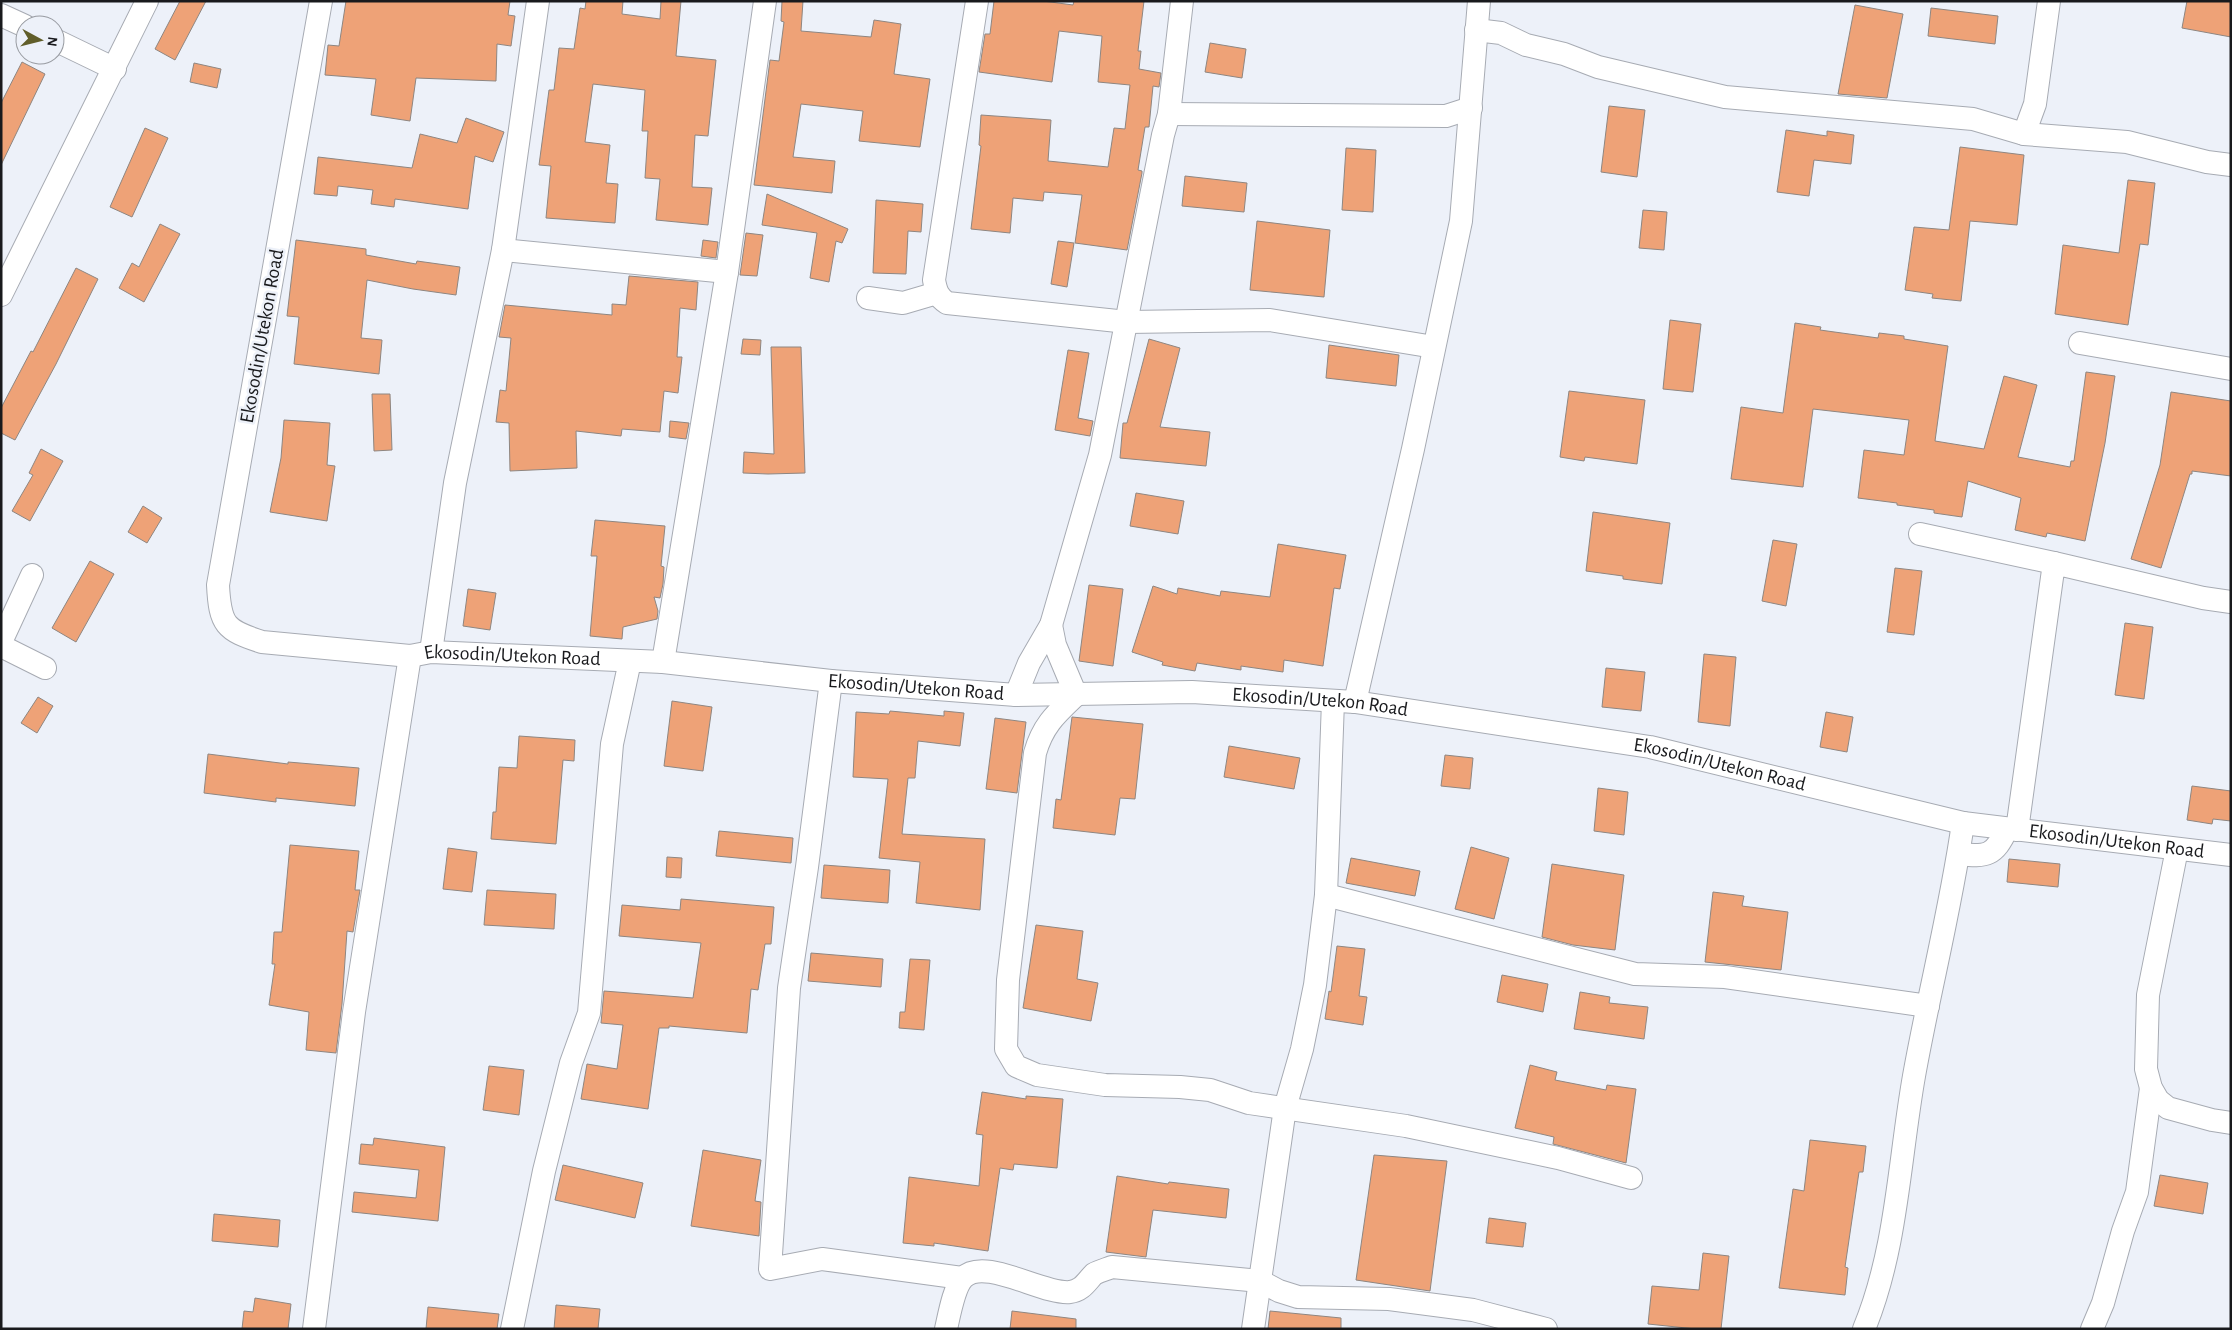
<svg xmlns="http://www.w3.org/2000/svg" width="2232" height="1330" font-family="'Alegreya Sans',sans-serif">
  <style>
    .building { fill: #eea277; stroke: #8e8681 }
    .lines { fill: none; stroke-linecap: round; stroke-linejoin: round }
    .minor-casing { stroke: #a7abb3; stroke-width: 24 }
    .minor { stroke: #fff; stroke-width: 22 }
    .labels { text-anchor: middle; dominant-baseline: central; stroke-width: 5; stroke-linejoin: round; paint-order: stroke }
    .street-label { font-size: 20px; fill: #191a1d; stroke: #edf1f9 }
  </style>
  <rect width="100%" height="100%" fill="#edf1f9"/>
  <path class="building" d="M 180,1 L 206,1 L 175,60 L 155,49 Z
    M 346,1 L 510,1 L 508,15 L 515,16 L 511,46 L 497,44 L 496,81 L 416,78 L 410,121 L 371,115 L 376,79 L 325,75 L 328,45 L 339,46 Z
    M 586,1 L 623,1 L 622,14 L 660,19 L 661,1 L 681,1 L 676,56 L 716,60 L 708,136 L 695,135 L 692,187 L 712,188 L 708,225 L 656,220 L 660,179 L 645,178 L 648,131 L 642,131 L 645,90 L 593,84 L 585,142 L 610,145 L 606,183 L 618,184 L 615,223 L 546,218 L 551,166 L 539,165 L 549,90 L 554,90 L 559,48 L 574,49 L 580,8 L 585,9 Z
    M 782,1 L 803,1 L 801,31 L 871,37 L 874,20 L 901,24 L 894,74 L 930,79 L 920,147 L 859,141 L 863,111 L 801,104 L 793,157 L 835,161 L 832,193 L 754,185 L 770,60 L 779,61 L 784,22 L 781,21 Z
    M 994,1 L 1043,1 L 1073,5 L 1074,1 L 1144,1 L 1138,51 L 1141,51 L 1139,69 L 1161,73 L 1159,87 L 1153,86 L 1149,127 L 1145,127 L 1138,170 L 1142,171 L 1142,173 L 1127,250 L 1075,243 L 1082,195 L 1044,192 L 1043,201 L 1013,198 L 1010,233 L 971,229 L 981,146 L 979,145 L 981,115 L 1051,120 L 1048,161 L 1108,167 L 1114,128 L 1125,129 L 1130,85 L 1098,82 L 1102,36 L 1059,31 L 1052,82 L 979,72 L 985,34 L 990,34 Z
    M 2187,1 L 2231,1 L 2231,37 L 2182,28 Z
    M 1855,5 L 1903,14 L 1887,98 L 1838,94 Z
    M 1931,8 L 1998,16 L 1995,44 L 1928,36 Z
    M 1210,43 L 1246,49 L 1242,78 L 1205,72 Z
    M 22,62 L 45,74 L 1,165 L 1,103 Z
    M 194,63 L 221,69 L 217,88 L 190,82 Z
    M 1609,106 L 1645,110 L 1637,177 L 1601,172 Z
    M 466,118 L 504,132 L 493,162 L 475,156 L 468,209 L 395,199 L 394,207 L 371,204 L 373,190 L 338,186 L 337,196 L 314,194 L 318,157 L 412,168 L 420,134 L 457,143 Z
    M 145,128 L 168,138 L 132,217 L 110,207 Z
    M 1786,130 L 1827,136 L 1827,131 L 1854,135 L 1851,164 L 1814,160 L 1809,196 L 1777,192 Z
    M 1960,147 L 2024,155 L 2017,225 L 1970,221 L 1961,301 L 1932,298 L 1933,294 L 1905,290 L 1914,227 L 1949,230 Z
    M 1346,148 L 1376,150 L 1373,212 L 1342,210 Z
    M 1185,176 L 1247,183 L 1244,212 L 1182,206 Z
    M 2128,180 L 2155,183 L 2148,245 L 2140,244 L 2128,325 L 2055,314 L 2063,245 L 2119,253 Z
    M 767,194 L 848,229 L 842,243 L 836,241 L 829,282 L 810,278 L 817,233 L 762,225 Z
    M 876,200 L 923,204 L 921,232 L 908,231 L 906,274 L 873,273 Z
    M 1643,210 L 1667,212 L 1664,250 L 1639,248 Z
    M 1257,221 L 1330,230 L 1324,297 L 1250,290 Z
    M 160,224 L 180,234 L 144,302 L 119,288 L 132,263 L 139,267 Z
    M 746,233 L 763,235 L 757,276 L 740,275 Z
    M 296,240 L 366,249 L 366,255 L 416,264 L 417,261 L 460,267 L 456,295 L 413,289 L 367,280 L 361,338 L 382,340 L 379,374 L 294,364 L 299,317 L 287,316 Z
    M 703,240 L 718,242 L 716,258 L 701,256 Z
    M 1058,241 L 1074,243 L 1067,287 L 1051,284 Z
    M 76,268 L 98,279 L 56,364 L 15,440 L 1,433 L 1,408 L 31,351 L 33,352 Z
    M 629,276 L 698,282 L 696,310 L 680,308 L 677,357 L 682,357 L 678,393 L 664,391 L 660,432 L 622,429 L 621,436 L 576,431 L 577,468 L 510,471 L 509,423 L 496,422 L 500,390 L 506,391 L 511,338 L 499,337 L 505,305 L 612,315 L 612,304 L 626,305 Z
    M 1670,320 L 1701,324 L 1693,392 L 1663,389 Z
    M 1795,323 L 1821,327 L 1820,330 L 1878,338 L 1879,333 L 1904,336 L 1904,339 L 1948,346 L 1935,441 L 1984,449 L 2004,376 L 2037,385 L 2018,457 L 2070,467 L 2071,461 L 2074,461 L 2086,372 L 2115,376 L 2105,443 L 2085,541 L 2047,533 L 2046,537 L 2015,530 L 2021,498 L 1968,481 L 1962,517 L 1934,513 L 1934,510 L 1897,505 L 1897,503 L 1858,498 L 1864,450 L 1904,455 L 1909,420 L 1813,409 L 1803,487 L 1731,479 L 1741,407 L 1783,413 Z
    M 743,339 L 761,340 L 760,355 L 741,354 Z
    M 1149,339 L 1180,348 L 1160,427 L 1210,432 L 1206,466 L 1120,458 L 1123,423 L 1127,423 Z
    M 1329,345 L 1399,355 L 1396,386 L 1326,378 Z
    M 771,347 L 801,347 L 805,473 L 768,474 L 743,473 L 744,452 L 774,454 Z
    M 1068,350 L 1089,353 L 1078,418 L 1093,421 L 1090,436 L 1055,430 Z
    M 1569,391 L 1645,400 L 1637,464 L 1585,457 L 1584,461 L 1560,457 Z
    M 2171,392 L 2231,401 L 2231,476 L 2192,471 L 2192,474 L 2190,474 L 2161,568 L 2131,559 L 2160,465 Z
    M 372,394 L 390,394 L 392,450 L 374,451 Z
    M 284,420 L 330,423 L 327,465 L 335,466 L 327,521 L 270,512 L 281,458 Z
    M 670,421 L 689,423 L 686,439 L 669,437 Z
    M 41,449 L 63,461 L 30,521 L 12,511 L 33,475 L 29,473 Z
    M 1136,493 L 1184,501 L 1178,534 L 1130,526 Z
    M 143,506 L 162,518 L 147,543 L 128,532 Z
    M 1593,512 L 1670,523 L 1662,584 L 1623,579 L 1623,576 L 1586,571 Z
    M 595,520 L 665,526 L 661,566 L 664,567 L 663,584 L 660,598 L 654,597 L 658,611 L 657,619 L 623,627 L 622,639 L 590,636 L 597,556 L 591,556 Z
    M 1773,540 L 1797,544 L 1786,606 L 1762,601 Z
    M 1278,544 L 1346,555 L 1340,589 L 1334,588 L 1323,666 L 1284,660 L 1283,672 L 1241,666 L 1241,670 L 1197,663 L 1195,671 L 1162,665 L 1163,662 L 1132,652 L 1153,586 L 1177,594 L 1178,588 L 1220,596 L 1221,591 L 1270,597 Z
    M 90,561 L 114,574 L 76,642 L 52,628 Z
    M 1895,568 L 1922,571 L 1914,635 L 1887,632 Z
    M 1089,585 L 1123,589 L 1113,666 L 1079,661 Z
    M 468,589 L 496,593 L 490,630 L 463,626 Z
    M 2125,623 L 2153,627 L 2144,699 L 2115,695 Z
    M 1704,654 L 1736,657 L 1730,726 L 1698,722 Z
    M 1606,668 L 1645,672 L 1641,711 L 1602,707 Z
    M 38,697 L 53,706 L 37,733 L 21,723 Z
    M 672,701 L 712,707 L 703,771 L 664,766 Z
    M 890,711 L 944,716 L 944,711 L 964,713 L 960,746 L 918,741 L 915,778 L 908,778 L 902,834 L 985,839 L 980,910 L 916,903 L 920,862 L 879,858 L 888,779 L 853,777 L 856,712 L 889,714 Z
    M 1826,712 L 1853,717 L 1847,752 L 1820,747 Z
    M 1072,717 L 1143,724 L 1135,799 L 1120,798 L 1115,835 L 1053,828 L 1056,799 L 1061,800 Z
    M 995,718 L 1026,722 L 1017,793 L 986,789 Z
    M 519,736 L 575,740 L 574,761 L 563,760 L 556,844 L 491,839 L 493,812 L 496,812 L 499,767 L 517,768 Z
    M 1229,746 L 1300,758 L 1294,789 L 1224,777 Z
    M 208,754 L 288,764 L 288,762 L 359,768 L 355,806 L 276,798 L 276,802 L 204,793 Z
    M 1445,755 L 1473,758 L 1470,789 L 1441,786 Z
    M 2192,786 L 2231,791 L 2231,821 L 2213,819 L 2212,824 L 2187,820 Z
    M 1598,788 L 1628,792 L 1624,835 L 1594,831 Z
    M 719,831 L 793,838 L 791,863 L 716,856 Z
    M 290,845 L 359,851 L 355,890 L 360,890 L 353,932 L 347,931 L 342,1004 L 336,1053 L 306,1050 L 309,1012 L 269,1005 L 275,964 L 272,964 L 274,932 L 282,932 Z
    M 1471,847 L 1509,858 L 1494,919 L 1455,909 Z
    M 448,848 L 477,852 L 472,892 L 443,889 Z
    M 667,857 L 682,858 L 681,878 L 666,877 Z
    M 1351,858 L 1420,871 L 1415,896 L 1346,883 Z
    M 2009,859 L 2060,864 L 2058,887 L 2007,882 Z
    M 1552,864 L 1624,875 L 1615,950 L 1573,945 L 1542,937 Z
    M 824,865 L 890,870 L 888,903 L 821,898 Z
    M 487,890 L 556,894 L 554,929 L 484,925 Z
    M 1713,892 L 1744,896 L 1742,906 L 1788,912 L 1781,970 L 1705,962 Z
    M 681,899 L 774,907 L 771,944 L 765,944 L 758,990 L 751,989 L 747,1033 L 669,1026 L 669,1028 L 659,1028 L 648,1109 L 581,1099 L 587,1064 L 617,1069 L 623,1025 L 601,1023 L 604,991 L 693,998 L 701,943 L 619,936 L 622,905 L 680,910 Z
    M 1036,925 L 1083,931 L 1077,979 L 1098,983 L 1091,1021 L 1023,1008 Z
    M 1337,946 L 1365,949 L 1359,996 L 1367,997 L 1363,1025 L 1325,1019 L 1329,991 L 1331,992 Z
    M 811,953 L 883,959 L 881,987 L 808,981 Z
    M 910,959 L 930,960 L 924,1030 L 899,1028 L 900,1012 L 905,1012 Z
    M 1502,975 L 1548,984 L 1543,1012 L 1497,1002 Z
    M 1580,992 L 1610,997 L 1609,1003 L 1648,1007 L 1644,1039 L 1574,1029 Z
    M 1530,1065 L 1557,1072 L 1555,1080 L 1606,1090 L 1607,1085 L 1636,1089 L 1626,1163 L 1553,1144 L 1554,1137 L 1515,1128 Z
    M 489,1066 L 524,1070 L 519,1115 L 483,1110 Z
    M 982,1092 L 1026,1099 L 1026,1096 L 1063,1099 L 1057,1168 L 1014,1164 L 1013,1170 L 1000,1168 L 988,1251 L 934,1243 L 934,1246 L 903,1243 L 909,1177 L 979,1186 L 983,1135 L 976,1134 Z
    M 374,1138 L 445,1147 L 438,1221 L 352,1212 L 354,1192 L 416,1198 L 419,1170 L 359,1164 L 361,1144 L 373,1145 Z
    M 1810,1140 L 1866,1146 L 1863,1172 L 1859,1172 L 1845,1267 L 1848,1268 L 1845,1295 L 1779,1288 L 1793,1189 L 1804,1191 Z
    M 703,1150 L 761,1160 L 755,1201 L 761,1202 L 759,1236 L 691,1226 Z
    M 1374,1155 L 1447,1161 L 1430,1291 L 1356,1280 Z
    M 563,1165 L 643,1183 L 635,1218 L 555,1200 Z
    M 2160,1175 L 2208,1183 L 2203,1214 L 2154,1206 Z
    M 1117,1176 L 1168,1184 L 1169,1182 L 1229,1189 L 1226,1218 L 1153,1210 L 1146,1257 L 1106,1252 Z
    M 214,1214 L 280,1220 L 278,1247 L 212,1241 Z
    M 1489,1218 L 1526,1223 L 1523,1247 L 1486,1243 Z
    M 1703,1253 L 1729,1256 L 1721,1329 L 1696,1329 L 1648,1324 L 1652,1286 L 1699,1290 Z
    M 255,1298 L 291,1304 L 288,1329 L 242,1329 L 244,1311 L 253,1312 Z
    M 556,1305 L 600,1309 L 598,1329 L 554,1329 Z
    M 428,1307 L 499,1314 L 497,1329 L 426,1329 Z
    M 1012,1311 L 1076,1319 L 1076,1329 L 1010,1329 Z
    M 1270,1311 L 1341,1318 L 1341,1329 L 1268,1329 Z"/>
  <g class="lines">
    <defs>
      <g id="minor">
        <path id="s1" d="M 321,1 L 218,585 C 220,625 225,630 262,642 L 410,656 L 431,652 L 663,662 L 831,681 L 1016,695 L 1192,692 L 1355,702 L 1650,747 L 1963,823 L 2231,855"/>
        <path d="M 977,1 L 934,280 C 936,291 938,297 947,303 L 1127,322 L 1270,320 L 1434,347"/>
        <path d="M 1,15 L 25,26"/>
        <path d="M 1476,30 L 1501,33 L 1526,45 L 1564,54 L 1598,67 L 1725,97 L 1973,119 L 2024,134 L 2127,142 L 2207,162 L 2231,165"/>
        <path d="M 55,40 L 115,69"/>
        <path d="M 1169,114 L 1446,116 L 1471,108"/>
        <path d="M 2024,134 L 2035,104 L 2049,1"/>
        <path d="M 503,250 L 727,272"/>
        <path d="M 1,295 L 147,1"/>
        <path d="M 868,298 L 903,303 L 937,293"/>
        <path d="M 2080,343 L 2231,369"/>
        <path d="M 1920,534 L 2054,563"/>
        <path d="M 1051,625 L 1055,645 L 1076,695 C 1056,714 1043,725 1035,753 L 1008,980 L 1006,1049 L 1016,1066 L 1037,1075 L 1105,1085 L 1180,1087 L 1210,1090 L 1249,1103 L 1406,1126 L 1558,1158 L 1631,1178"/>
        <path d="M 1,642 L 32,575"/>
        <path d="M 1,646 L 45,668"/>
        <path d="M 431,652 L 455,483 L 503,250 L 538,1"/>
        <path d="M 663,662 L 727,272 L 765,1"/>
        <path d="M 831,681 L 807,867 L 789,988 L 770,1269 L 822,1259 L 962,1278"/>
        <path d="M 1016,695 L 1029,663 L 1051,625 L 1100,455 L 1163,135 L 1169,114 L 1182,1"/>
        <path d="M 1355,702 L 1413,449 L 1461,221 L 1479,1"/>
        <path d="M 2017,830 L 2054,563 L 2203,598 L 2231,602"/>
        <path d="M 2177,849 L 2148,995 L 2146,1069 L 2151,1088 L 2158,1100 L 2168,1108 L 2212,1120 L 2231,1123"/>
        <path d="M 1959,854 C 1987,857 1994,856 2007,829"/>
        <path d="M 1326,895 L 1635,974 L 1725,977 L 1928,1006"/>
        <path d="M 314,1329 L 354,1012 L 410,656"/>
        <path d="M 512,1329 L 544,1171 L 571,1063 L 589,1013 L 612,744 L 630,661"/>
        <path d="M 946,1329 C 949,1316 954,1287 963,1278 C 984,1256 1043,1295 1070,1292 C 1082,1291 1087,1281 1094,1274 C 1099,1271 1107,1269 1112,1267 L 1260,1281 L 1279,1291 L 1298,1297 L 1389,1299 L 1473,1310 L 1546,1329"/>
        <path d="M 1253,1329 L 1285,1108 L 1302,1049 L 1315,985 L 1326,895 L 1333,701"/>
        <path d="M 1864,1329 C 1897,1249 1899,1161 1914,1076 C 1929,992 1951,908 1963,823"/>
        <path d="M 2092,1329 L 2103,1303 L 2123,1231 L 2137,1192 L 2151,1088"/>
      </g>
    </defs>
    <use href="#minor" class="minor-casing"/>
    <use href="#minor" class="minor"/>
  </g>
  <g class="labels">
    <g class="street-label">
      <text transform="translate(262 336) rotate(-80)">Ekosodin/Utekon Road</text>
      <text stroke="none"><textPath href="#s1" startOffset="925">Ekosodin/Utekon Road</textPath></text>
      <text stroke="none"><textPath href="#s1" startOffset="1330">Ekosodin/Utekon Road</textPath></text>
      <text stroke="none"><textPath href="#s1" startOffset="1735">Ekosodin/Utekon Road</textPath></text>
      <text stroke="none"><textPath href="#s1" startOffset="2140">Ekosodin/Utekon Road</textPath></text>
      <text stroke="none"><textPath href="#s1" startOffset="2545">Ekosodin/Utekon Road</textPath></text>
    </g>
  </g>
  <rect width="2232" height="1330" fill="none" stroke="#191a1d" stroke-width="5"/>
  <g transform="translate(40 40) rotate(97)"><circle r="24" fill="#edf1f9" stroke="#989ba1"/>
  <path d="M0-4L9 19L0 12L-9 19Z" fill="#615e2a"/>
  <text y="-8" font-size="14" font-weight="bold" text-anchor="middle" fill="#191a1d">N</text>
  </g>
</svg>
